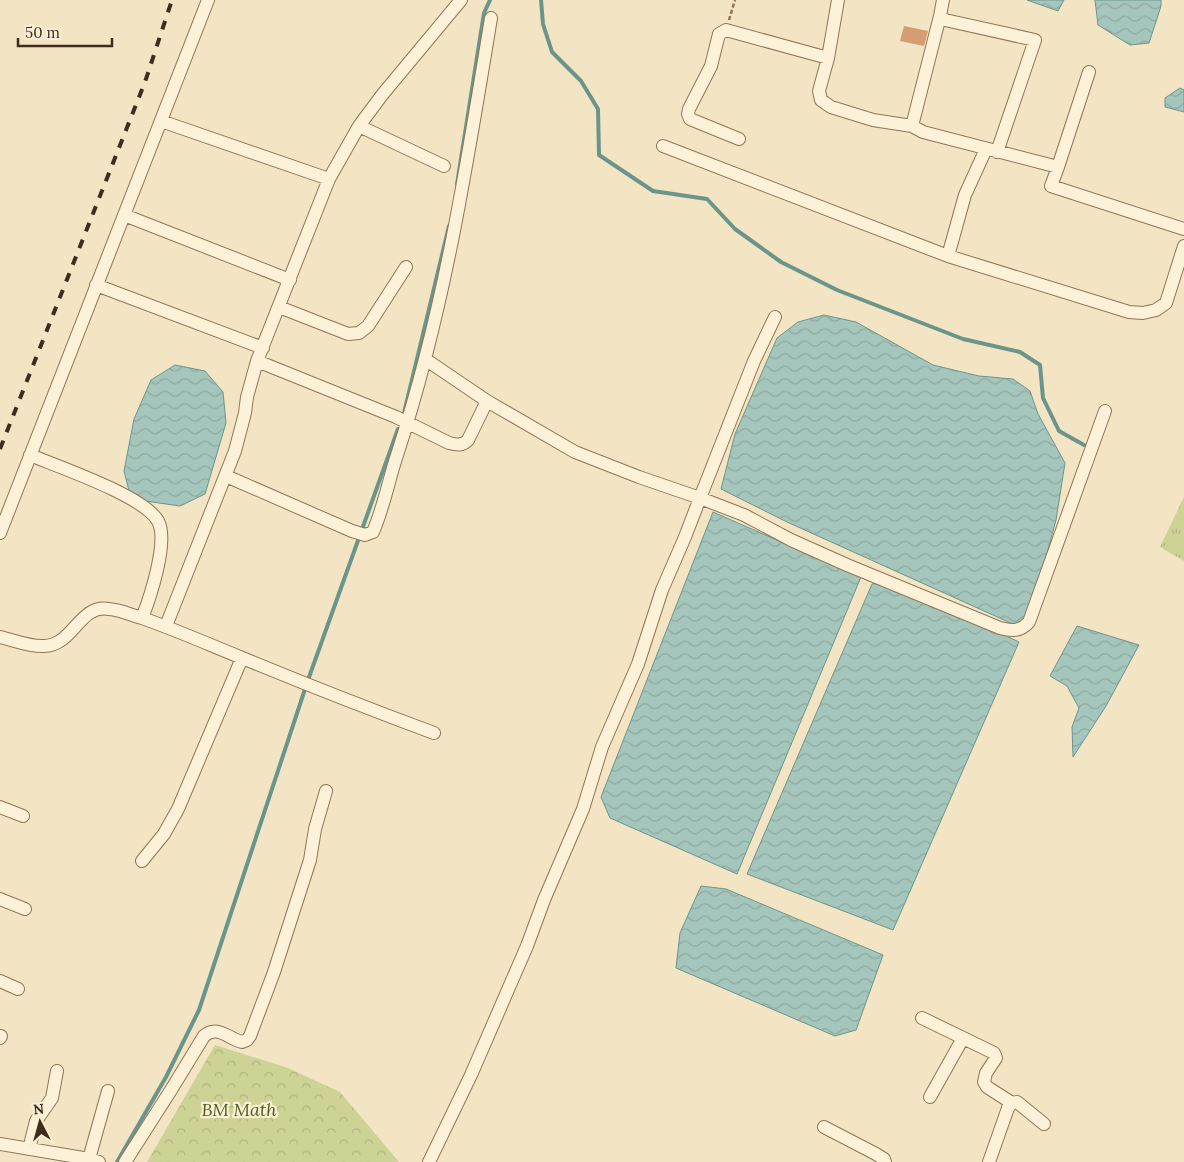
<svg xmlns="http://www.w3.org/2000/svg" width="1184" height="1162" font-family="Lora,serif">
  <style>
    .grass { fill: url(#grass-tufts) }
    .park { fill: url(#park-crowns) }
    .water { fill: url(#water-waves); stroke: #6b958b }
    .lines { fill: none; stroke-linecap: round; stroke-linejoin: round }
    .stream { stroke: #6b958b; stroke-width: 4 }
    .building { fill: #d69c74 }
    .minor-casing { stroke: #907557; stroke-width: 14 }
    .path { stroke: #907557; stroke-width: 2.5; stroke-dasharray: 4 2.5; stroke-linecap: butt }
    .minor { stroke: #fdf1d7; stroke-width: 12 }
    .rail { stroke: #3e2d1d; stroke-width: 4; stroke-dasharray: 9 9; stroke-linecap: butt }
    .labels { text-anchor: middle; dominant-baseline: central; stroke-width: 4.5; stroke-linejoin: round; paint-order: stroke }
    .park-label { font-size: 18px; font-style: italic; fill: #4e5d21; stroke: #faeed3 }
  </style>
  <defs>
    <pattern id="grass-tufts" width="24" height="20" patternUnits="userSpaceOnUse" patternTransform="scale(1.25)"><rect width="24" height="20" fill="#ccd395"/><path d="M3 7l-1-3M5 7V3M7 7l1-3M15 17l-1-3M17 17v-4M19 17l1-3" fill="none" stroke="#b0b580"/></pattern>
    <pattern id="park-crowns" width="20" height="18" patternUnits="userSpaceOnUse" patternTransform="scale(1.25)"><rect width="20" height="18" fill="#ccd395"/><path d="M2 6a3 3 0 1 1 6 0M12 15a3 3 0 1 1 6 0" fill="none" stroke="#b0b580"/></pattern>
    <pattern id="water-waves" width="16" height="10" patternUnits="userSpaceOnUse" patternTransform="scale(1.25)"><rect width="16" height="10" fill="#a5c6bc"/><path d="M0 5q4-4 8 0t8 0" fill="none" stroke="#8faaa1"/></pattern>
  </defs>
  <rect width="100%" height="100%" fill="#f3e5c3"/>
  <path class="grass" d="M 1184,497 L 1184,561 L 1160,547 Z"/>
  <path class="park" d="M 215,1045 L 288,1068 L 340,1092 L 399,1162 L 147,1162 Z"/>
  <path class="water" d="M 1027,0 L 1064,0 L 1058,11 Z
    M 1095,0 L 1161,0 L 1161,6 L 1149,43 L 1130,45 L 1098,25 Z
    M 1180,88 L 1184,90 L 1184,112 L 1165,107 L 1165,98 Z
    M 824,315 L 856,322 L 933,365 L 979,376 L 1013,379 L 1030,391 L 1038,414 L 1065,463 L 1056,520 L 1030,616 L 1015,625 L 787,522 L 721,489 L 735,434 L 777,338 L 798,322 Z
    M 175,365 L 205,371 L 223,392 L 226,423 L 205,494 L 180,506 L 131,499 L 124,471 L 134,419 L 151,380 Z
    M 713,512 L 861,577 L 737,874 L 610,818 L 601,797 Z
    M 887,580 L 1019,642 L 893,930 L 747,874 L 872,584 Z
    M 1077,626 L 1139,645 L 1106,706 L 1073,757 L 1072,727 L 1079,708 L 1067,686 L 1050,676 Z
    M 701,886 L 726,889 L 883,955 L 856,1030 L 835,1036 L 676,968 L 680,933 Z"/>
  <g class="lines">
    <path class="stream" d="M 541,0 L 543,24 L 552,52 L 581,81 L 598,109 L 599,155 L 653,191 L 707,199 L 735,229 L 781,262 L 837,290 L 963,339 L 1020,352 L 1040,365 L 1043,398 L 1059,431 L 1084,445
      M 457,184 L 484,13 L 490,0
      M 404,413 L 449,226
      M 117,1162 L 166,1077 L 199,1010 L 308,680 L 398,429"/>
  </g>
  <path class="building" d="M 904,26 L 928,31 L 924,46 L 900,41 Z"/>
  <g class="lines">
    <defs>
      <path id="minor" d="M 838,0 L 828,58 L 819,91 L 821,100 L 831,107 L 873,120 L 912,126
        M 943,0 L 940,16 L 945,20 L 1035,40 L 997,152
        M 940,16 L 912,126 L 923,132 L 1058,167 L 1089,72
        M 161,121 L 329,179
        M 359,126 L 444,166
        M 739,139 L 690,119 L 688,114 L 689,109 L 711,66 L 719,34 L 726,30 L 828,58
        M 663,146 L 948,256 L 1129,312 L 1143,313 L 1156,310 L 1166,303 L 1184,246
        M 1058,167 L 1051,186 L 1184,229
        M 124,215 L 290,280
        M 948,256 L 965,195 L 986,149
        M 96,285 L 263,348
        M 279,307 L 348,334 L 359,333 L 368,326 L 406,267
        M 425,359 L 487,401 L 575,452 L 639,477 L 700,498 L 754,361 L 775,317
        M 257,361 L 396,417 L 449,443 C 457,445 462,446 468,440 L 487,401
        M 30,455 C 59,467 144,496 158,521 C 169,541 150,598 142,618
        M 226,476 L 352,531 L 365,535 L 373,532 C 384,507 389,478 398,452 C 444,311 467,164 491,18
        M 0,533 L 208,0
        M 166,626 L 235,451 L 245,413 L 247,397 L 257,361 L 329,179 L 359,126 L 382,95 L 461,0
        M 0,637 C 14,640 30,647 44,646 C 74,645 79,604 109,609 C 121,610 131,615 142,618 C 176,630 208,644 240,657 C 305,684 369,709 434,733
        M 0,807 L 23,816
        M 142,861 L 164,834 L 178,809 L 242,658
        M 0,899 L 25,909
        M 0,981 L 18,989
        M 922,1018 L 994,1053 L 996,1058 L 986,1073 L 984,1082 L 987,1087 L 1012,1103
        M 0,1038 L 1,1036
        M 930,1097 L 963,1038
        M 824,1127 L 876,1154 L 884,1159 L 885,1162
        M 0,1144 L 89,1159 L 99,1162
        M 29,1149 L 36,1121 L 52,1098 L 57,1071
        M 89,1159 L 108,1091
        M 125,1162 L 171,1090 L 204,1036 C 217,1024 229,1039 242,1042 L 247,1040 L 250,1036 L 274,972 L 310,860 L 315,829 L 326,791
        M 429,1162 L 471,1075 L 527,946 L 544,900 L 583,809 L 602,747 L 638,664 L 662,590 L 685,537 L 700,498 L 744,515 L 791,540 L 847,565 L 1000,628 C 1011,631 1020,632 1029,622 L 1105,411
        M 989,1162 L 1008,1108 L 1012,1103 L 1017,1102 L 1044,1124"/>
    </defs>
    <use href="#minor" class="minor-casing"/>
    <path class="path" d="M 729,20 L 735,0"/>
    <use href="#minor" class="minor"/>
    <path class="rail" d="M 0,449 L 145,82 L 172,0"/>
  </g>
  <g class="labels">
    <g class="park-label">
      <text x="239" y="1109">BM Math</text>
    </g>
  </g>
  <g transform="translate(40 1122) rotate(354)" stroke="#faeed3" stroke-width="4" paint-order="stroke">
  <path d="M0-4L9 19L0 12L-9 19Z" fill="#3e2d1d"/>
  <text y="-8" font-size="14" font-weight="bold" text-anchor="middle" fill="#3e2d1d">N</text>
  </g>
  <path d="M18 38v8h94v-8" fill="none" stroke="#3e2d1d" stroke-width="2.5"/>
  <text x="25" y="38" font-size="15" fill="#3e2d1d" stroke="#faeed3" stroke-width="4" paint-order="stroke">50 m</text>
</svg>
